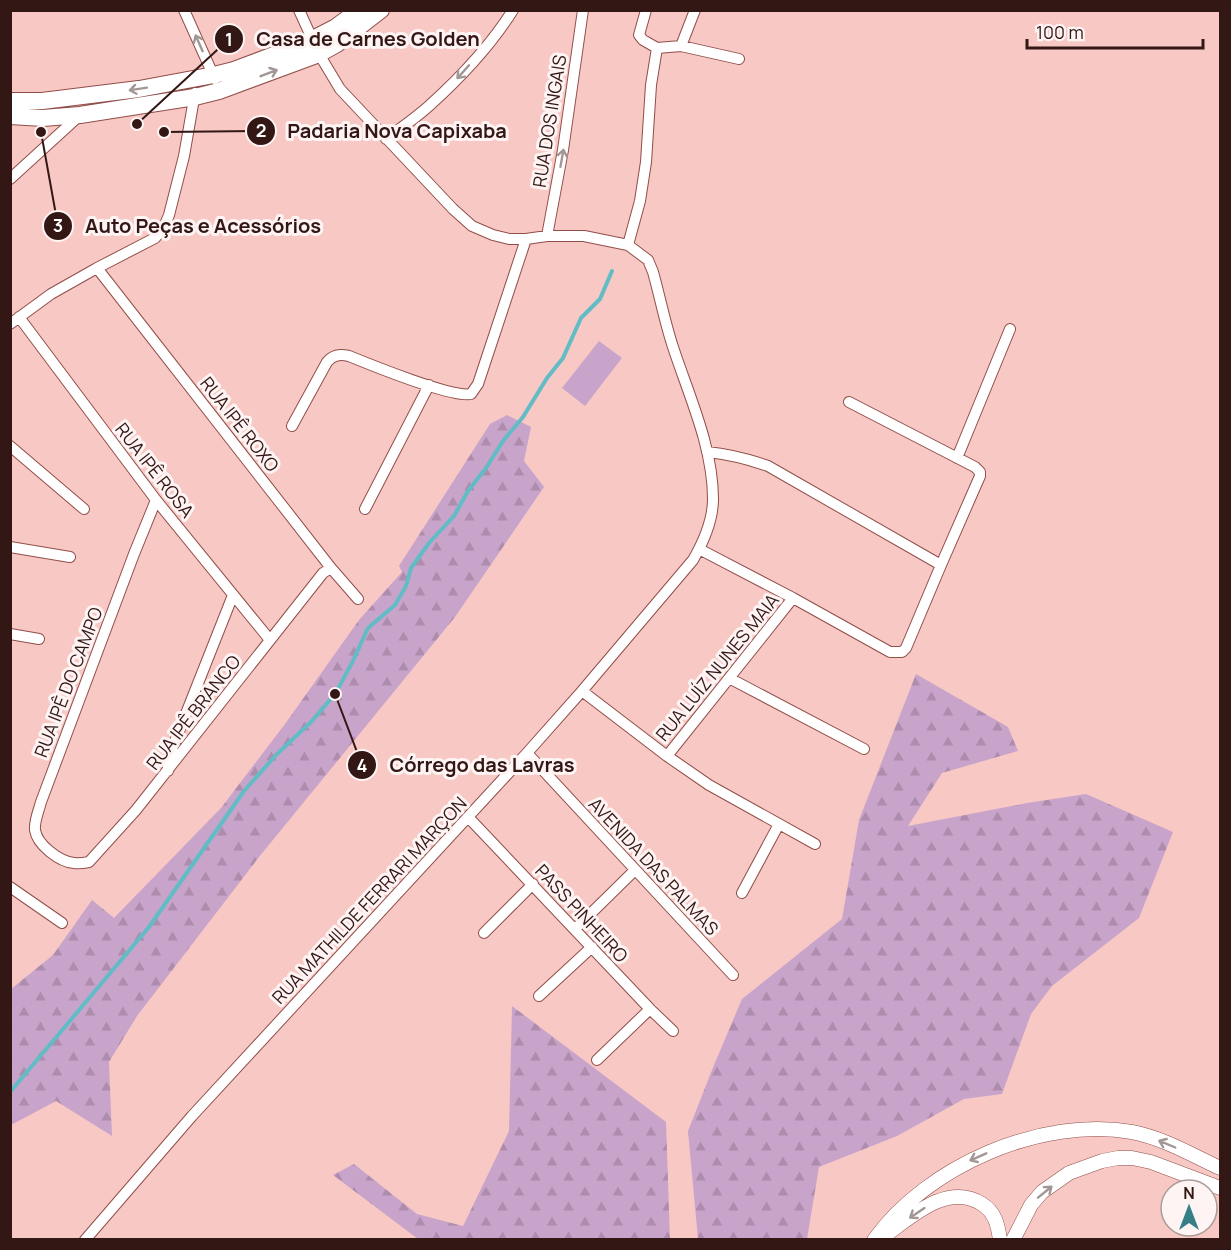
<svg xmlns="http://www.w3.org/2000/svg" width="1231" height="1250" font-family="Manrope,sans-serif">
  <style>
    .forest { fill: url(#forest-firs) }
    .green { fill: #c9a4ca }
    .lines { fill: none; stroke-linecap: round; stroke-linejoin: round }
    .stream { stroke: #61bcc6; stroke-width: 4 }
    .street-casing { stroke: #914e49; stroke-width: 12 }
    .secondary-casing { stroke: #914e49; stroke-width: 15 }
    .primary-casing { stroke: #914e49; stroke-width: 18 }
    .street { stroke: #fff; stroke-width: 10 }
    .secondary { stroke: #fff; stroke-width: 14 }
    .primary { stroke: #fff; stroke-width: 16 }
    .oneway { stroke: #a39796 }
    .labels { text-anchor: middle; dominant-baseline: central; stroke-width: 6; stroke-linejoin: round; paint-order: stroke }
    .street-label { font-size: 18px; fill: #331715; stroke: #fdf4f3 }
    .leader { fill: none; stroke: #331715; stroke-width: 2 }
    .callout-dot { fill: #331715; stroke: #fdf4f3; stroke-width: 2 }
    .mark-label { font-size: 18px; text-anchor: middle; font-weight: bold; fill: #fff }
    .callout-label { font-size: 20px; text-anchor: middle; font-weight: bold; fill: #331715; stroke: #fdf4f3; stroke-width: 6; stroke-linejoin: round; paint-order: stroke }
  </style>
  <defs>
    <pattern id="forest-firs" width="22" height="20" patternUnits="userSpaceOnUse" patternTransform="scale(1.5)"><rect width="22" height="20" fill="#c9a4ca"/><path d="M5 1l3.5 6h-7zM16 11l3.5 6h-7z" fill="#ad8cad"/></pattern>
  </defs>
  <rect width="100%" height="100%" fill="#f8c8c4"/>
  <path class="forest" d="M 507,415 L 531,427 L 524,461 L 544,487 L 455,617 L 259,857 L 137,1016 L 109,1062 L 112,1136 L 56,1101 L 11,1125 L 11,989 L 53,955 L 92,900 L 114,918 L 221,808 L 285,724 L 359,620 L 402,572 L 399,566 L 490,424 Z
    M 916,674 L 1008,727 L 1018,751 L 942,773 L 908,826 L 1027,803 L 1086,794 L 1173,832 L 1139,918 L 1052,986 L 1031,1014 L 1002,1094 L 964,1099 L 897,1136 L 819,1167 L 807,1239 L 698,1239 L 688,1131 L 714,1065 L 742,999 L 842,919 L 859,820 Z
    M 512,1006 L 666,1122 L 670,1239 L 418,1239 L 333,1175 L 354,1164 L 417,1214 L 463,1226 L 509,1131 Z"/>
  <path class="green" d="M 599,341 L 622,358 L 585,406 L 562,388 Z"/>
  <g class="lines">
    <path class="stream" d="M 10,1092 L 149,927 L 244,791 L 277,754 L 311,722 L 335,694 L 352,663 L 368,628 L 395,605 L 406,586 L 411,568 L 429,543 L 454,516 L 468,491 L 486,468 L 503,441 L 523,417 L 547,378 L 563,358 L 581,318 L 600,299 L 612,271"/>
    <defs>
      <path id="street" d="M 184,10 L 215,79
        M 646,10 L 639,35 L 643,40 L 657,48 L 681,46 L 739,59
        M 681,46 L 695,10
        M 386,139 C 401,128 417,117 430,105 C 461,77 491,45 513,10
        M 10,179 L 79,116
        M 547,236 L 563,150 L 583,10
        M 628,245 L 640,201 L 646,162 L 651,85 L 657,48
        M 97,268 L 331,568 L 358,599
        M 19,317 L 156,500 L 270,640
        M 10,324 L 51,294 L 97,268 L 155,238 L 164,227 L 169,215 L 184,156 L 195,93
        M 292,426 L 327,362 C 333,355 339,354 349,356 C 371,365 453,398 471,394 L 478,384 L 526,239
        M 10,446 L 84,509
        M 707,452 C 728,454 748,459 768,466 L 941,565
        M 957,458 L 1010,329
        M 156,500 L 134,554 L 41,802 C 39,810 34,821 35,830 C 37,845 60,862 74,863 C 79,864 84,863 89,862 L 136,810 L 323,573 L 331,568
        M 365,509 L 429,385
        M 10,547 L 70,557
        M 699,549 L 793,598 L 890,652 L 902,652 L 906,648 L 941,565 L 980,476 L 980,472 L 975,467 L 849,402
        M 10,634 L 39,639
        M 729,678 L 864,749
        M 582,691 L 667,756 L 709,785 L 815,844
        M 527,753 L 733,975
        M 667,756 L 793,598
        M 168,771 L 168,759 L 233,595
        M 468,817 L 650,1009 L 673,1031
        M 10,887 L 62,923
        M 742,893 L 779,824
        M 575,929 L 635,870
        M 484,933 L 533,884
        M 539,996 L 592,947
        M 597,1060 L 650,1009
        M 85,1240 L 192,1116 L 527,753 L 582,691 L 693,560 C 704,541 713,520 713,499 C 713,447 689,396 673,347 C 665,323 660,297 653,272 L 648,260 L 628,245 L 584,236 L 547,236 L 526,239 L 509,239 L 493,235 L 472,226 L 453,209 L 340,89 L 319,54 L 299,10"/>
      <path id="secondary" d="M 883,1237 C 911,1217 947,1182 982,1204 C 995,1212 998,1225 1000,1240
        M 874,1240 C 927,1166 1042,1116 1132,1132 C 1163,1138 1192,1155 1220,1168
        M 1013,1240 L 1031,1205 L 1042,1192 L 1069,1173 L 1102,1161 L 1118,1158 L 1132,1158 L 1151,1162 L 1220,1188"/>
      <path id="primary" d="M 10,101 L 42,101 L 139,89 L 214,75 L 234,70 L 303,44 L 336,27 L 359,10
        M 10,116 L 43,118 L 80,115 L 195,97 L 219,91 L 319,54 L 337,44 L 381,10"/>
    </defs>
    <use href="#street" class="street-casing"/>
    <use href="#secondary" class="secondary-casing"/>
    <use href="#primary" class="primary-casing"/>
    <use href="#street" class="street"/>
    <use href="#secondary" class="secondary"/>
    <use href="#primary" class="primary"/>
  </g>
  <defs><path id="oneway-shaft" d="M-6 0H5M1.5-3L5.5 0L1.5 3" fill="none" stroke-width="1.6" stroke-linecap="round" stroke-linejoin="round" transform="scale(1.5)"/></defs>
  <g class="oneway">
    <use href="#oneway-shaft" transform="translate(199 43) rotate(-114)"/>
    <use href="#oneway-shaft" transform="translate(463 72) rotate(132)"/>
    <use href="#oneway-shaft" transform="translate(269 73) rotate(-21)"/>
    <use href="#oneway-shaft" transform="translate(138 89) rotate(171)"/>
    <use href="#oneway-shaft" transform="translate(562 158) rotate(-80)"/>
    <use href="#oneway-shaft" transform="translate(1167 1144) rotate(-157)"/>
    <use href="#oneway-shaft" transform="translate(978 1157) rotate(156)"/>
    <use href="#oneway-shaft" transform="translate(1045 1192) rotate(-39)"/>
    <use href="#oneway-shaft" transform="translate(917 1213) rotate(146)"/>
  </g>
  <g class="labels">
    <g class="street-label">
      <text transform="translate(549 121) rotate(-81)">RUA DOS INGAIS</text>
      <text transform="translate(240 424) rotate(52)">RUA IPÊ ROXO</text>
      <text transform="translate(155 470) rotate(52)">RUA IPÊ ROSA</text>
      <text transform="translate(717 667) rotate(-51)">RUA LUÍZ NUNES MAIA</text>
      <text transform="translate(68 682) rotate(-69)">RUA IPÊ DO CAMPO</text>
      <text transform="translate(193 712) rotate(-52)">RUA IPÊ BRANCO</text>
      <text transform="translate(654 866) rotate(47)">AVENIDA DAS PALMAS</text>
      <text transform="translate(369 900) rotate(-47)">RUA MATHILDE FERRARI MARÇON</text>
      <text transform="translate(582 913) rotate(47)">PASS PINHEIRO</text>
    </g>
  </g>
  <path class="leader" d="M137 124L229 39M164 132L261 131M41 132L58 226M335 694L362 765"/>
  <g class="callout-dot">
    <circle cx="137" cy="124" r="6"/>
    <circle cx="164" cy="132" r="6"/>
    <circle cx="41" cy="132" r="6"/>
    <circle cx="335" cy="694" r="6"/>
    <circle cx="229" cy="39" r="15"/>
    <circle cx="261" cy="131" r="15"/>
    <circle cx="58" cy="226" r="15"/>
    <circle cx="362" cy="765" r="15"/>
  </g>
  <g class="mark-label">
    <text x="229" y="46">1</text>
    <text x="261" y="137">2</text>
    <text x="58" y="232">3</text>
    <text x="362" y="772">4</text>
  </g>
  <g class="callout-label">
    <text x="368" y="46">Casa de Carnes Golden</text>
    <text x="397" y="138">Padaria Nova Capixaba</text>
    <text x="203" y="233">Auto Peças e Acessórios</text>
    <text x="482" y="772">Córrego das Lavras</text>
  </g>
  <rect width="1231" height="1250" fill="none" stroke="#331715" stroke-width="24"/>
  <g transform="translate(1189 1208)"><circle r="28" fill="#fdf4f3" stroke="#ac9c9a" stroke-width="1.5"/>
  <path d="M0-4.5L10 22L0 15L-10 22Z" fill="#377f87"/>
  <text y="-9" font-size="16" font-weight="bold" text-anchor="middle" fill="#331715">N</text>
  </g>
  <path d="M1027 39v9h176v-9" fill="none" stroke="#331715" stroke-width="3"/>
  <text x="1036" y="39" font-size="18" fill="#331715" stroke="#fdf4f3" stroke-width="4.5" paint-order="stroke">100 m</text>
</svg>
